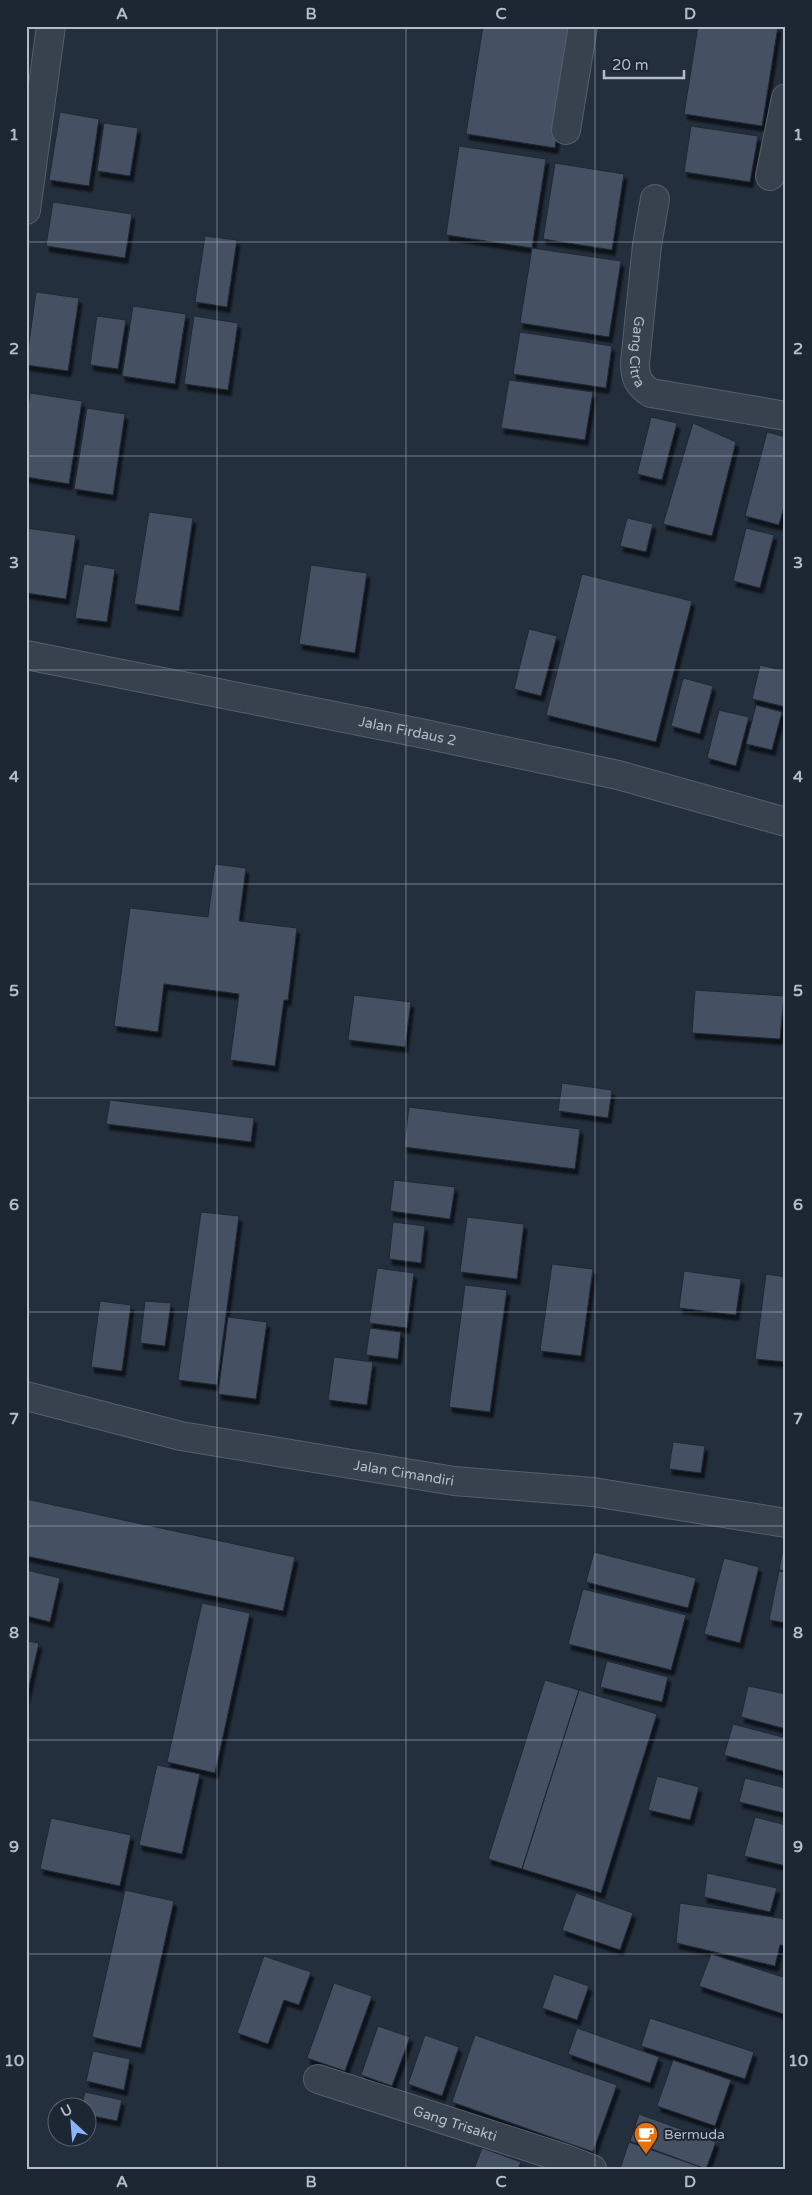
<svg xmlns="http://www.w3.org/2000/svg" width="812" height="2195" font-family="'Varela Round',sans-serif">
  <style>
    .building { fill: #455162; stroke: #1f2835; filter: url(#shadow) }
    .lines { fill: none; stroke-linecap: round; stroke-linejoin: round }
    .street-casing { stroke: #565f6c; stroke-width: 30 }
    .street { stroke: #38414e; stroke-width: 28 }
    .grid { fill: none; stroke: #b4bcc9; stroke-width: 1; stroke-opacity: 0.55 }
    .labels { text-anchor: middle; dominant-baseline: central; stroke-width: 4; stroke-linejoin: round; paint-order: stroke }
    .street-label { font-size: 14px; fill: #b4bcc9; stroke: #1d2633 }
    .poi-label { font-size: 14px; fill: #b4bcc9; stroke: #1d2633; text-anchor: start }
    .neatline { fill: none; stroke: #b4bcc9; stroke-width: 2 }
    .grid-label { font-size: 16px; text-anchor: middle; font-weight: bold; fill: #b4bcc9 }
  </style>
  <defs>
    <filter id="shadow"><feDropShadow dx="3" dy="5.5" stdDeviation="1" flood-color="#0009"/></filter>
  </defs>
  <rect width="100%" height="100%" fill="#242f3e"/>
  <path class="building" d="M 483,26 L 574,26 L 555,148 L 466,134 Z
    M 698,26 L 778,26 L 762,126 L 684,114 Z
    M 60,112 L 99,119 L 89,186 L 49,180 Z
    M 104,123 L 138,128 L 130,176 L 97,171 Z
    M 691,126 L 758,136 L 750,182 L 684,172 Z
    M 459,146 L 546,159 L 532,248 L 446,235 Z
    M 555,163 L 624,174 L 612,250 L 543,239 Z
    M 53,202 L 132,214 L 125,258 L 46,246 Z
    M 205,236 L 237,240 L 227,307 L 195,302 Z
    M 532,248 L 621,261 L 609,337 L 520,323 Z
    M 36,292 L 79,298 L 68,371 L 26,365 Z
    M 133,306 L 186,314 L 175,384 L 122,376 Z
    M 97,316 L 126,320 L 118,369 L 90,365 Z
    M 194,316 L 238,323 L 228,390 L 184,384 Z
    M 520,332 L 612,346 L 606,388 L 513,374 Z
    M 509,380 L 593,392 L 585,440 L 501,428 Z
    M 30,393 L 82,401 L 69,484 L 26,477 L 26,420 Z
    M 87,408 L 125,414 L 113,495 L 74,489 Z
    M 651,417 L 677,423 L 662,480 L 637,474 Z
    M 693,423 L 736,442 L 712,536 L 663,524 Z
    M 767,432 L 786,437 L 786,499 L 779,525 L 745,516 Z
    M 149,512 L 193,518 L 179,611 L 134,604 Z
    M 627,518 L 653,524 L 646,552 L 620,546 Z
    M 26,528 L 76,535 L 66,599 L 26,593 Z
    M 746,528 L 774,535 L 760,588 L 733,581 Z
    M 84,564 L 115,569 L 107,622 L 75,618 Z
    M 311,565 L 367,573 L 355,653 L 299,644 Z
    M 582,574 L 692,601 L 656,742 L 546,715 Z
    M 529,629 L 557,636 L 541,696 L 514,689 Z
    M 760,665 L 786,671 L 786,707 L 752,699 Z
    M 683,678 L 713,686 L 700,734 L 671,726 Z
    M 756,705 L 782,712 L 772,750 L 746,744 Z
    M 719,710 L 749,717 L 736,766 L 707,758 Z
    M 215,864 L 246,868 L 239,921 L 297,928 L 288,1000 L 284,1000 L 275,1066 L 230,1060 L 239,994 L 164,984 L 158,1032 L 114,1026 L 130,908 L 208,917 Z
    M 695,990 L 784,996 L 780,1039 L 692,1033 Z
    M 354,995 L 411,1002 L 405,1047 L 348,1040 Z
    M 562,1083 L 612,1090 L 608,1118 L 558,1111 Z
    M 110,1100 L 254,1118 L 251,1142 L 106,1124 Z
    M 409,1107 L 580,1129 L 575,1169 L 404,1147 Z
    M 394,1180 L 455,1187 L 450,1219 L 390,1211 Z
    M 201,1212 L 239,1216 L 217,1385 L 178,1380 Z
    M 467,1217 L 524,1224 L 517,1279 L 460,1272 Z
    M 393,1222 L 425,1226 L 421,1263 L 389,1259 Z
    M 552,1264 L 593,1269 L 581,1356 L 540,1351 Z
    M 377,1268 L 414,1273 L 407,1328 L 369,1323 Z
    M 684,1271 L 741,1279 L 736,1315 L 679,1308 Z
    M 766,1274 L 786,1277 L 786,1362 L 755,1359 Z
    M 465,1285 L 507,1290 L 490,1412 L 449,1407 Z
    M 100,1301 L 131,1305 L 122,1371 L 91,1367 Z
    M 145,1301 L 171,1303 L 165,1346 L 140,1343 Z
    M 228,1317 L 267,1322 L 256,1399 L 218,1394 Z
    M 370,1328 L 401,1332 L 398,1359 L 366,1355 Z
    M 334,1357 L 373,1362 L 367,1405 L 328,1400 Z
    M 673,1442 L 705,1446 L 701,1473 L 669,1469 Z
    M 26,1499 L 295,1557 L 283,1611 L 26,1556 Z
    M 784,1544 L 786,1544 L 786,1571 L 779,1570 Z
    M 594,1552 L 696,1578 L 688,1608 L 586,1582 Z
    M 724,1558 L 759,1567 L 740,1643 L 704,1634 Z
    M 26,1570 L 60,1578 L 50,1622 L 26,1616 Z
    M 779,1571 L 786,1572 L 786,1623 L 769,1620 Z
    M 583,1589 L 686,1615 L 671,1670 L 568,1644 Z
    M 202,1603 L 250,1613 L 215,1773 L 167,1762 Z
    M 26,1641 L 39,1643 L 26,1699 Z
    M 607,1661 L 668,1677 L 662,1702 L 600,1687 Z
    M 545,1680 L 579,1690 L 522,1869 L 488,1859 Z
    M 748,1686 L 786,1694 L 786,1729 L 741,1717 Z
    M 579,1690 L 657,1714 L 601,1893 L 522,1869 Z
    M 733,1724 L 786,1738 L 786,1772 L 724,1755 Z
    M 157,1765 L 200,1774 L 182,1854 L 139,1845 Z
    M 657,1776 L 699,1787 L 690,1820 L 648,1810 Z
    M 745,1778 L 786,1788 L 784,1813 L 739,1802 Z
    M 755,1817 L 786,1825 L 786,1866 L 744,1856 Z
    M 51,1818 L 131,1835 L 120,1886 L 40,1869 Z
    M 707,1873 L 777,1888 L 770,1912 L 704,1897 Z
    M 125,1890 L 174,1901 L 141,2048 L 92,2037 Z
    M 576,1893 L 633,1913 L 620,1950 L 562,1930 Z
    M 680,1903 L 786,1919 L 786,1946 L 780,1945 L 775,1966 L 676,1943 Z
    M 711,1954 L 786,1978 L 786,2015 L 699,1986 Z
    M 264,1956 L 311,1972 L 299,2005 L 284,2000 L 268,2044 L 237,2033 Z
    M 554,1974 L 589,1986 L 577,2020 L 542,2008 Z
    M 334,1983 L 372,1996 L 345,2071 L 307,2058 Z
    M 650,2018 L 754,2052 L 745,2079 L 641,2046 Z
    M 378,2026 L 410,2037 L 392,2086 L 361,2075 Z
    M 577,2028 L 659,2057 L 650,2083 L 568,2054 Z
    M 425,2035 L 459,2047 L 442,2096 L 408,2084 Z
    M 475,2035 L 617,2085 L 593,2152 L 452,2102 Z
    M 93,2051 L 130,2059 L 124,2090 L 86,2081 Z
    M 673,2060 L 731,2080 L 715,2126 L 657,2106 Z
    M 85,2092 L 122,2100 L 117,2121 L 88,2115 L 88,2108 L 81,2108 Z
    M 639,2114 L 716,2142 L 706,2169 L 630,2141 Z
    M 629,2142 L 706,2169 L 620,2169 Z
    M 482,2148 L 521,2162 L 518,2169 L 474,2169 Z"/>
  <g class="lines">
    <defs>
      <g id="street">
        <path d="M 566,130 L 583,26"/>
        <path d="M 770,176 L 786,98"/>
        <path id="s1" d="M 655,199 L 647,245 L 635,363 C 635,377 638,385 651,393 L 786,416"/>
        <path d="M 26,210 L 51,26"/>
        <path id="s2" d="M 26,655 L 420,733 L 618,775 L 786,822"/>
        <path id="s3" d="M 26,1396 L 181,1436 L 454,1481 L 593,1492 L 786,1523"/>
        <path id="s4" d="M 318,2079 L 563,2158 L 592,2169"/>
      </g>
    </defs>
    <use href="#street" class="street-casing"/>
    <use href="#street" class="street"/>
  </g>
  <path class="grid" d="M 217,26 L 217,2169M 406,26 L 406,2169M 595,26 L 595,2169M 26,242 L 786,242M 26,456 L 786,456M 26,670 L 786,670M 26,884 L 786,884M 26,1098 L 786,1098M 26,1312 L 786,1312M 26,1526 L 786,1526M 26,1740 L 786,1740M 26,1954 L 786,1954"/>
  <defs>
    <symbol id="cafe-pin" viewBox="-11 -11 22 30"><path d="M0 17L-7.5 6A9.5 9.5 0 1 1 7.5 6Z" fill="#e8710a" stroke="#1d2633"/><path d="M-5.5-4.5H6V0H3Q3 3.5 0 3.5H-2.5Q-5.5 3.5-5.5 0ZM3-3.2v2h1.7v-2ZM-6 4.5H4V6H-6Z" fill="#fff"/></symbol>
  </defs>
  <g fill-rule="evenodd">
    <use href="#cafe-pin" x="632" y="2120" width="28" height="38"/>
  </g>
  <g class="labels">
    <g class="street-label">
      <text stroke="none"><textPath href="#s1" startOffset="154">Gang Citra</textPath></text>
      <text stroke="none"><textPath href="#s2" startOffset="389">Jalan Firdaus 2</textPath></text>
      <text stroke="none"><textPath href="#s3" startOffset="386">Jalan Cimandiri</textPath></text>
      <text stroke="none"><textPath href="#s4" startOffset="144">Gang Trisakti</textPath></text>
    </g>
    <g class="poi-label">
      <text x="664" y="2134">Bermuda</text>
    </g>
  </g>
  <rect width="812" height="2195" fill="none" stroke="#1d2633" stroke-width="55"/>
  <g transform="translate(72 2122) rotate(334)"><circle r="24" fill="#1d2633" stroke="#59626f"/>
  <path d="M0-4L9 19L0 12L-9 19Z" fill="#8ab4f8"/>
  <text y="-8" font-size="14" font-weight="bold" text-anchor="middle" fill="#b4bcc9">U</text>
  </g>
  <path d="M604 70v8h80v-8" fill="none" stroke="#b4bcc9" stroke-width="2.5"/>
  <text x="612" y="70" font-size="15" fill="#b4bcc9" stroke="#1d2633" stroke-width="4" paint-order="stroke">20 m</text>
  <rect x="28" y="28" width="756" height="2140" class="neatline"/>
  <g class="grid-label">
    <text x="122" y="19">A</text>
    <text x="311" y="19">B</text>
    <text x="501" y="19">C</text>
    <text x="690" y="19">D</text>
    <text x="14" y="140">1</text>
    <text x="798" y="140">1</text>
    <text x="14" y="354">2</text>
    <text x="798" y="354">2</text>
    <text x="14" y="568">3</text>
    <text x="798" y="568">3</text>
    <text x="14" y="782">4</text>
    <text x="798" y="782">4</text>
    <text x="14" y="996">5</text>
    <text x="798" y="996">5</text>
    <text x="14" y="1210">6</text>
    <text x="798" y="1210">6</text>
    <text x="14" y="1424">7</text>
    <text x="798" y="1424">7</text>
    <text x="14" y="1638">8</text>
    <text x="798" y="1638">8</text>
    <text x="14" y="1852">9</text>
    <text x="798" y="1852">9</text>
    <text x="14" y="2066">10</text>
    <text x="798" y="2066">10</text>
    <text x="122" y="2187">A</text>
    <text x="311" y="2187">B</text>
    <text x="501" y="2187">C</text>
    <text x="690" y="2187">D</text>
  </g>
</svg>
